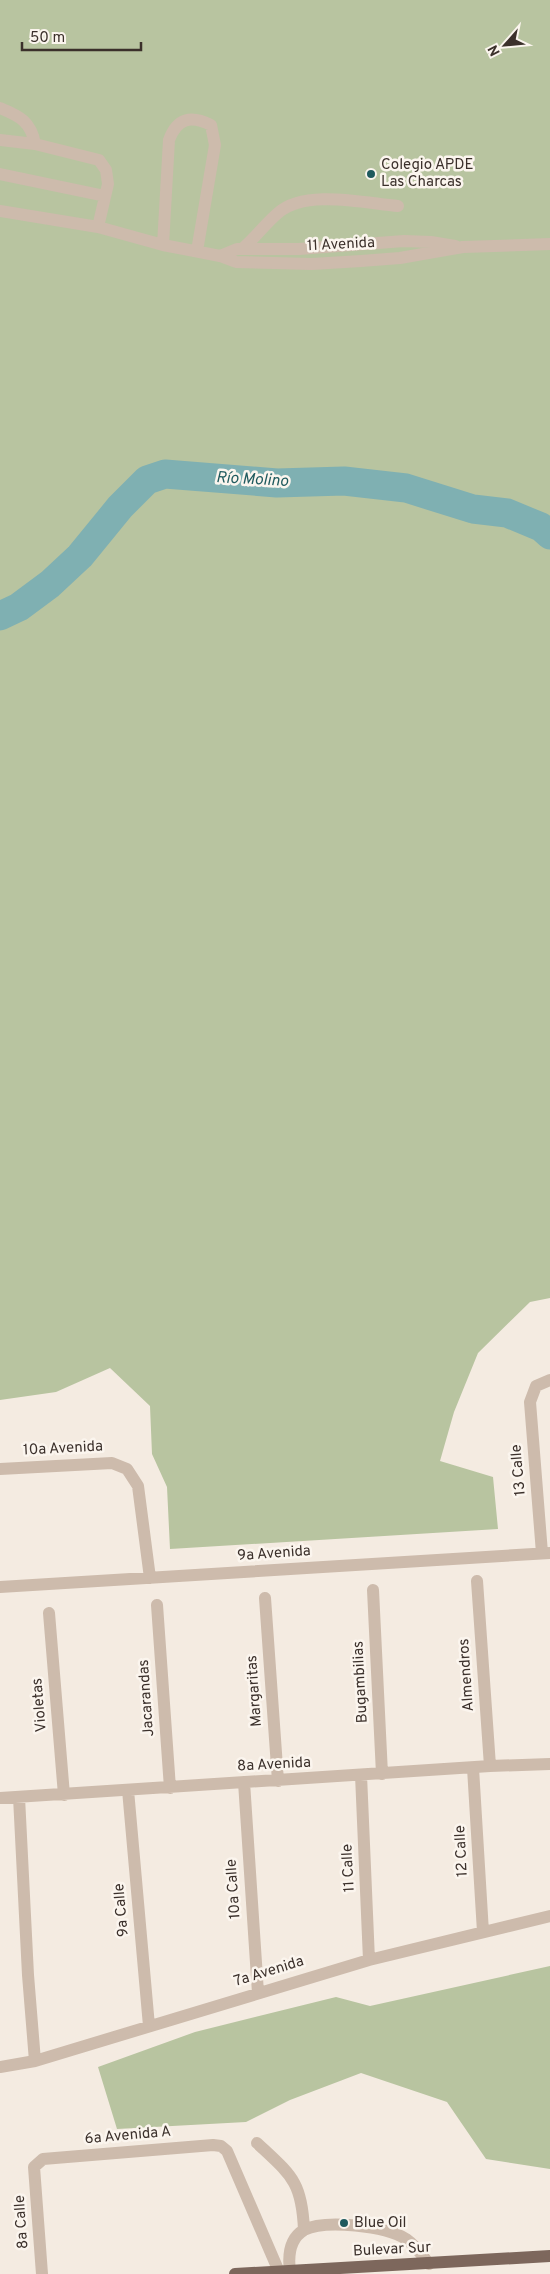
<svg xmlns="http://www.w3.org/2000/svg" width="550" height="2274" font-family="Overpass,sans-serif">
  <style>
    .green { fill: #b8c4a0 }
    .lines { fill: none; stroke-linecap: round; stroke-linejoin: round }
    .river { stroke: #7fb0b2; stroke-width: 29 }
    .minor { stroke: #cdbbac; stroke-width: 12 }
    .major { stroke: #7d675c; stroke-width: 12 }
    .poi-dot { fill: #1f5a5e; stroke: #fbf5ee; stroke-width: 2 }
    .labels { text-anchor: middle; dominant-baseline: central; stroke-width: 5; stroke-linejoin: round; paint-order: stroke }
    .poi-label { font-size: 15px; fill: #3b302b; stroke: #fbf5ee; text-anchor: start }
    .street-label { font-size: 15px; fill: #3b302b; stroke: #fbf5ee }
    .water-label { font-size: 16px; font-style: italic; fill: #1f5a5e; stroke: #fbf5ee }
  </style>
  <rect width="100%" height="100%" fill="#f4ebe1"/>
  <path class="green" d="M 0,0 L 550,0 L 550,1298 L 530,1302 L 478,1353 L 454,1412 L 440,1461 L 493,1477 L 498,1529 L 170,1549 L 167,1487 L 152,1454 L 150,1406 L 110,1368 L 56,1392 L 0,1400 Z
    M 550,1966 L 550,2169 L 486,2159 L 447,2102 L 361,2073 L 290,2100 L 246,2122 L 117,2129 L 98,2067 L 195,2032 L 336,1997 L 370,2006 Z"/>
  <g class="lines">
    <path class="river" d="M 0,616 L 19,607 L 50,584 L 80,556 L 120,507 L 147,480 L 165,474 L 277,483 L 344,481 L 406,488 L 473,509 L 507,513 L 541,527 L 550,535"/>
    <path class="minor" d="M 0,108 C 20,116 31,122 35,144
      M 0,140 L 35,144 L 99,160 L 106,170 L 108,184 L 98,227
      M 0,174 L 105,196
      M 0,211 L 98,227 L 163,245 L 220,256 L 236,262 L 312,264 L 361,261 L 400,258 L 463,247 L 550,244
      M 163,245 L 169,140 C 177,118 191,115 211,125 L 215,145 L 197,251
      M 242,249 C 255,238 265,224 278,213 C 305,189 364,203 398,206
      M 220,256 L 237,249 L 299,249 L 404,241 L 431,242 L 455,246
      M 0,1469 L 112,1463 L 127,1469 L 138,1486 L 150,1578
      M 542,1553 L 530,1402 L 536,1386 L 550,1380
      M 477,1581 L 490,1766
      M 0,1587 L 550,1553
      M 373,1590 L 382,1774
      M 265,1598 L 278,1781
      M 157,1605 L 170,1788
      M 49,1613 L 64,1795
      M 473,1768 L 483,1932
      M 361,1775 L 369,1960
      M 244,1782 L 258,1993
      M 128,1790 L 149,2026
      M 19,1797 L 28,1975 L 35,2061
      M 0,1798 L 490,1766 L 550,1764
      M 0,2067 L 35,2061 L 369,1960 L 550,1916
      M 257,2143 C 291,2175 302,2181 304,2230
      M 290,2271 C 288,2256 289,2239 304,2230 C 325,2219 386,2226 406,2239 C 416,2246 422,2255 429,2264
      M 42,2274 L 34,2167 L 43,2159 L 213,2145 L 221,2146 L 227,2151 L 280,2274"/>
    <path class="major" d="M 235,2274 L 550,2256"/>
  </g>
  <g class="poi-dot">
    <circle cx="371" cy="174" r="5"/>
    <circle cx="344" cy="2223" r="5"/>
  </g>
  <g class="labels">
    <g class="poi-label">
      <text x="381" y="165">Colegio APDE<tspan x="381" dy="17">Las Charcas</tspan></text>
      <text x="354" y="2223">Blue Oil</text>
    </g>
    <g class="street-label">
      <text transform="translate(341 245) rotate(-3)">11 Avenida</text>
      <text transform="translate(63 1449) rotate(-3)">10a Avenida</text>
      <text transform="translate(519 1470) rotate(-95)">13 Calle</text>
      <text transform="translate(274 1554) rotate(-4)">9a Avenida</text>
      <text transform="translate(467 1675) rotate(-94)">Almendros</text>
      <text transform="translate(361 1682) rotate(-93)">Bugambilias</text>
      <text transform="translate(255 1691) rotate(-94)">Margaritas</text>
      <text transform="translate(147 1698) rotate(-94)">Jacarandas</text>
      <text transform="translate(40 1705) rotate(-95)">Violetas</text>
      <text transform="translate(274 1765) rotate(-3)">8a Avenida</text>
      <text transform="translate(462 1851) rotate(-93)">12 Calle</text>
      <text transform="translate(349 1868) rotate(-93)">11 Calle</text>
      <text transform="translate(234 1889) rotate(-94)">10a Calle</text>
      <text transform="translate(122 1910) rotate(-95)">9a Calle</text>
      <text transform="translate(269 1972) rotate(-17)">7a Avenida</text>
      <text transform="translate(128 2136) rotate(-5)">6a Avenida A</text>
      <text transform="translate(22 2222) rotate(-94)">8a Calle</text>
      <text transform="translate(392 2250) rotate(-3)">Bulevar Sur</text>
    </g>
    <g class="water-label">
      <text transform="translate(252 480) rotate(3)">Río Molino</text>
    </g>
  </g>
  <g transform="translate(505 45) rotate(243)" stroke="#fbf5ee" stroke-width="4" paint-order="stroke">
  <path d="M0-4L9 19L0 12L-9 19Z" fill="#3b302b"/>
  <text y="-8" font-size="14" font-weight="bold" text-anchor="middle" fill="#3b302b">N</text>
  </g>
  <path d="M22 42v8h119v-8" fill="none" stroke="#3b302b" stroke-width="2.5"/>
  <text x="30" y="42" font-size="15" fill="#3b302b" stroke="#fbf5ee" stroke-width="4" paint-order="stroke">50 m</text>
</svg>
